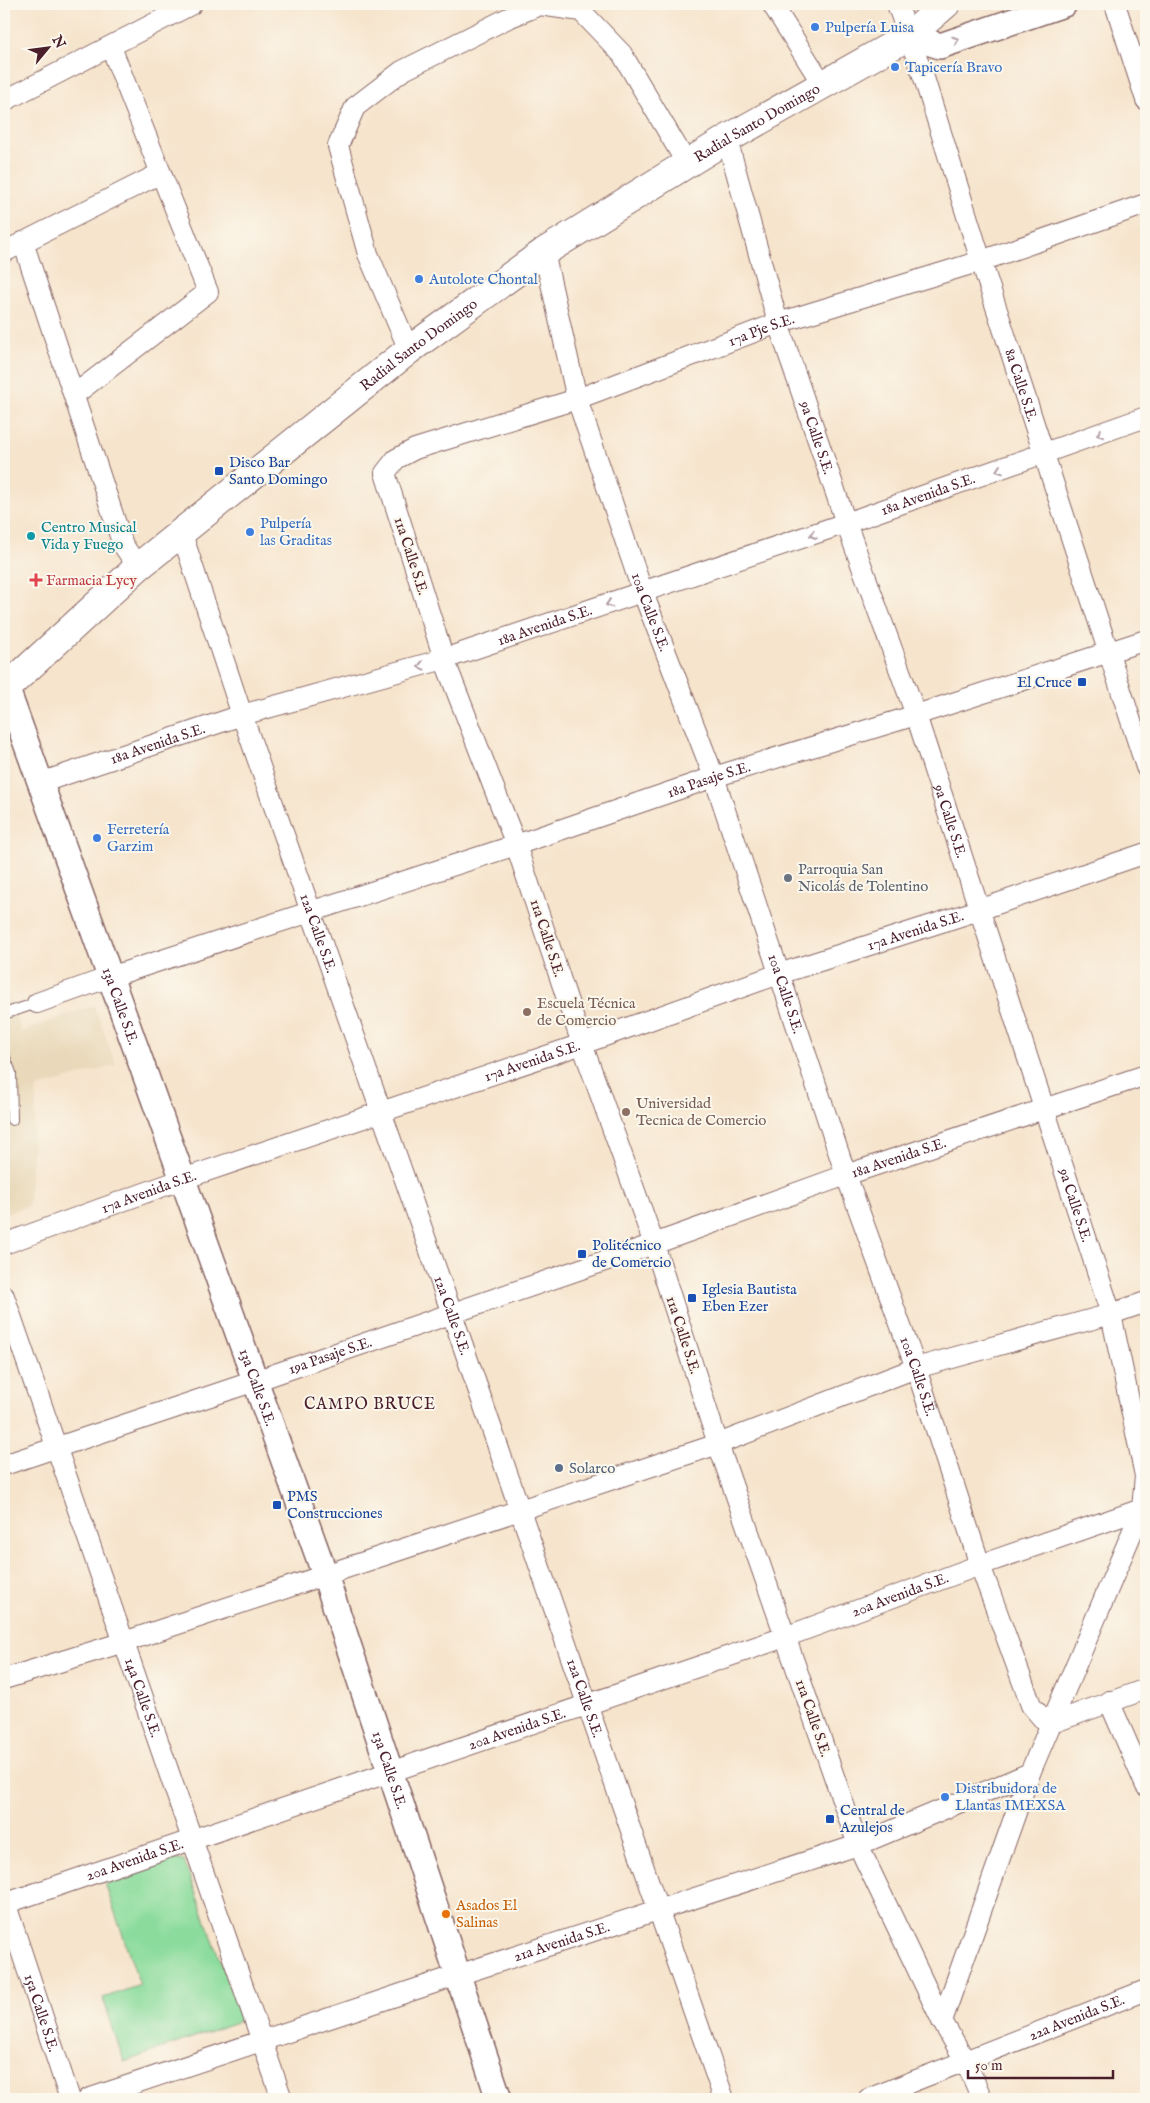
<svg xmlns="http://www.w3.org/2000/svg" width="1150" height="2103" font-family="'IM FELL English',serif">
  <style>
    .built { fill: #e9d9ba }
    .green { fill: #8bdc9c; stroke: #6a7e64 }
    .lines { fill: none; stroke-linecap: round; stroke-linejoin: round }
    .service-casing { stroke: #866463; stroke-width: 12 }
    .minor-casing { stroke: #866463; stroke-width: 22 }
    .tertiary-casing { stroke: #866463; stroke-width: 28 }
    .secondary-casing { stroke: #866463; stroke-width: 30 }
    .service { stroke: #fff; stroke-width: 10 }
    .minor { stroke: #fff; stroke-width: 20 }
    .tertiary { stroke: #fff; stroke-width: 25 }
    .secondary { stroke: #fff; stroke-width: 28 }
    .oneway { stroke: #ae9aa0 }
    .shop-dot { fill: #3f7fe0; stroke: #fbf7ec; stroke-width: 2 }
    .transit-dot { fill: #1a4fb4; stroke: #fbf7ec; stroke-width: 2 }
    .culture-dot { fill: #0f9aa8; stroke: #fbf7ec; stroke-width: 2 }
    .health-dot { fill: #e0444e; stroke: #fbf7ec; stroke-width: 2 }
    .worship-dot { fill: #6b7280; stroke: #fbf7ec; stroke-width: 2 }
    .education-dot { fill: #8d6e63; stroke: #fbf7ec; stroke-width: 2 }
    .service-dot { fill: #5c6f8a; stroke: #fbf7ec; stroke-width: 2 }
    .food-dot { fill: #e8710a; stroke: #fbf7ec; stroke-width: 2 }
    .labels { text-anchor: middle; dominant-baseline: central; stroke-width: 4; stroke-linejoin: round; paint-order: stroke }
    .shop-label { font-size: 15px; fill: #366cbe; stroke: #fbf7ec; text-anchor: start }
    .street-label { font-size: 15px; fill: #4a1f2b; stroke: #fbf7ec }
    .transit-label { font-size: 15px; fill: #164399; stroke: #fbf7ec; text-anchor: start }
    .culture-label { font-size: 15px; fill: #0d838f; stroke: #fbf7ec; text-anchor: start }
    .health-label { font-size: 15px; fill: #be3a42; stroke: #fbf7ec; text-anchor: start }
    .worship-label { font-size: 15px; fill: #5b616d; stroke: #fbf7ec; text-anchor: start }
    .education-label { font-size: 15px; fill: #785e54; stroke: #fbf7ec; text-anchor: start }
    .service-label { font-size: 15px; fill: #4e5e75; stroke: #fbf7ec; text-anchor: start }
    .food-label { font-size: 15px; fill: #c56008; stroke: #fbf7ec; text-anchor: start }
    .neighbourhood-label { font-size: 16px; letter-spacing: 1px; fill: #4a1f2b; stroke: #fbf7ec }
  </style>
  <rect width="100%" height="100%" fill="#fbf7ec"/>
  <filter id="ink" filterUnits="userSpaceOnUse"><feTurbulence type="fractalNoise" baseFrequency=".02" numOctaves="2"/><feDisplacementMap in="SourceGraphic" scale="10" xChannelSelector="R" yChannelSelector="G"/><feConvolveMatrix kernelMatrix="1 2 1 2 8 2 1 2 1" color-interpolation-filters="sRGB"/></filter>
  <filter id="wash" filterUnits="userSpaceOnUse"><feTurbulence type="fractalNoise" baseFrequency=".0096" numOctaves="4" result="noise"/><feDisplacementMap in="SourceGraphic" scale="20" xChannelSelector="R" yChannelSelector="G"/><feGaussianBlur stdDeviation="1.12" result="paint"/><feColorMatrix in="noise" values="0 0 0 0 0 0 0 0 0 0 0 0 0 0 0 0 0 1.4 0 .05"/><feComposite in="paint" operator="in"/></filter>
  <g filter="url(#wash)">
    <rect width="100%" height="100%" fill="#f6e4cc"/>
    <path class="built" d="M 10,1000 L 21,1032 L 94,1005 L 116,1065 L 37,1088 L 28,1206 L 4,1214 L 4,1002 Z"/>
    <path class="green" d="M 170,1858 L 184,1861 L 242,2020 L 124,2062 L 103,1998 L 140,1985 L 105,1884 Z"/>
  </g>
  <g filter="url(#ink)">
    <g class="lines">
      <defs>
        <path id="service" d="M 4,1014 L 37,1003
          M 4,1055 L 11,1073 L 12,1120"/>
        <g id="minor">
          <path d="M 772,4 L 823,85"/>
          <path id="s1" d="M 897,4 L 924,78 L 981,261 L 1146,767"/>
          <path d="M 1115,4 L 1146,100"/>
          <path d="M 4,101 L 192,4"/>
          <path id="s2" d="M 727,139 L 778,323 L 846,523 L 916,715 L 1111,1314 L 1145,1476 L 1142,1509 L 1030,1773 L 942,2021"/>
          <path d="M 23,242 L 123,545 L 138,567"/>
          <path d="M 4,252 L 161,173"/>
          <path id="s3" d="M 544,252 L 577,399 L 643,593 L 714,777 L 846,1175 L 916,1368 L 980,1565 L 1031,1705 L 1042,1718 L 1052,1723 L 1146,1689"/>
          <path d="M 409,350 L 368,254 L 338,146 L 355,107 L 402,71 L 508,18 L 540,5 L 581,11 L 622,54 L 687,164"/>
          <path d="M 74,395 L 208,292 L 111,47"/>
          <path id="s4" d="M 181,531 L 242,715 L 452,1314 L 724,2099"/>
          <path id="s5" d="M 40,783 L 242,715 L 444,659 L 846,523 L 1146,417"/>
          <path id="s6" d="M 37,1003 L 110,977 L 516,845 L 714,777 L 916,715 L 1146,640"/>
          <path id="s7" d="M 4,1244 L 183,1179 L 582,1044 L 779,974 L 979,910 L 1146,853"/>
          <path id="s8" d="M 4,1296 L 282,2099"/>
          <path id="s9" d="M 4,1465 L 255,1381 L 654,1244 L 846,1175 L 1146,1075"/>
          <path d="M 4,1679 L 124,1642 L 718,1444 L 916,1368 L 1111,1314 L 1146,1302"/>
          <path d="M 1109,1701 L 1146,1786"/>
          <path id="s10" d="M 4,1899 L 70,2099"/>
          <path id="s11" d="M 4,1904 L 785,1637 L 980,1565 L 1142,1509"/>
          <path id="s12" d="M 88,2099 L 458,1975 L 858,1845 L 1030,1773"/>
          <path id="s13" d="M 868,2099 L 1146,1990"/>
          <path id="s14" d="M 982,2099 L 966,2062 L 942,2021 L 858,1845 L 718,1444 L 654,1244 L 582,1044 L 516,845 L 444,659 L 385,473 L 396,459 L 415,449 L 577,399 L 778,323 L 981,261 L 1146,204"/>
        </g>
        <g id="tertiary">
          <path d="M 909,36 L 940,46 L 1064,4"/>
          <path id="s15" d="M 6,687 L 325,1575 L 499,2099"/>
        </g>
        <g id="secondary">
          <path id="s16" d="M 4,690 L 138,567 L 409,350 L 544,252 L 727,139 L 909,36 L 946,4"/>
        </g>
      </defs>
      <use href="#service" class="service-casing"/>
      <use href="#minor" class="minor-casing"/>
      <use href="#tertiary" class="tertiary-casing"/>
      <use href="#secondary" class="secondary-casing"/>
      <use href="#service" class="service"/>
      <use href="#minor" class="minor"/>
      <use href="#tertiary" class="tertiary"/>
      <use href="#secondary" class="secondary"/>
    </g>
    <defs><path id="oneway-chevron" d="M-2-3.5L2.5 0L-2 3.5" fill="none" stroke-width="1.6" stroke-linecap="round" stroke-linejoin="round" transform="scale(1.25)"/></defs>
    <g class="oneway">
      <use href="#oneway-chevron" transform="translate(956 40) rotate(-19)"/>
      <use href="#oneway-chevron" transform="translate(1100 434) rotate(160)"/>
      <use href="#oneway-chevron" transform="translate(999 470) rotate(161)"/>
      <use href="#oneway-chevron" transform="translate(813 535) rotate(161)"/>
      <use href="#oneway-chevron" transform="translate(609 604) rotate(162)"/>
      <use href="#oneway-chevron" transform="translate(421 666) rotate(165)"/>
    </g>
  </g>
  <g class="shop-dot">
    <circle cx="815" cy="27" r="5"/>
    <circle cx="895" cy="67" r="5"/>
    <circle cx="419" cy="279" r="5"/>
    <circle cx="250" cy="532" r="5"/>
    <circle cx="97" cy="838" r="5"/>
    <circle cx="945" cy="1797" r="5"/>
  </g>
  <g class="transit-dot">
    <rect x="214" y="466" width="10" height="10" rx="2.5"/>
    <rect x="1077" y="677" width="10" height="10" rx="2.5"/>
    <rect x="577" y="1249" width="10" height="10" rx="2.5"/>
    <rect x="687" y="1293" width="10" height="10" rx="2.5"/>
    <rect x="272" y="1500" width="10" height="10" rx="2.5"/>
    <rect x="825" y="1814" width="10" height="10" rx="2.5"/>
  </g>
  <circle class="culture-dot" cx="31" cy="536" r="5"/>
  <path class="health-dot" d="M33.5 572.5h5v5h5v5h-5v5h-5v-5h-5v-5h5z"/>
  <circle class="worship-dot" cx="788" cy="878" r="5"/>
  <g class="education-dot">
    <circle cx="527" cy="1012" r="5"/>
    <circle cx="626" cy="1112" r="5"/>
  </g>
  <circle class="service-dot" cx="559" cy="1468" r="5"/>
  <circle class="food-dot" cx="446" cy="1914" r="5"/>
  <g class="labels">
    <g class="shop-label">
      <text x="825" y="27">Pulpería Luisa</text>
      <text x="905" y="67">Tapicería Bravo</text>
      <text x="429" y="279">Autolote Chontal</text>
      <text x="260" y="523">Pulpería<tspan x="260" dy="17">las Graditas</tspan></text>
      <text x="107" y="829">Ferretería<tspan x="107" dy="17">Garzim</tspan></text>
      <text x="955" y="1788">Distribuidora de<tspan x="955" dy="17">Llantas IMEXSA</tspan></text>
    </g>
    <g class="street-label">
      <text stroke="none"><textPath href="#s16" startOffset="945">Radial Santo Domingo</textPath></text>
      <text stroke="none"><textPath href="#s14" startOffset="2140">17a Pje S.E.</textPath></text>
      <text stroke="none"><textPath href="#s16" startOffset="540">Radial Santo Domingo</textPath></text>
      <text stroke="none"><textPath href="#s1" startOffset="401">8a Calle S.E.</textPath></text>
      <text stroke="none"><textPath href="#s2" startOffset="312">9a Calle S.E.</textPath></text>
      <text stroke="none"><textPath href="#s5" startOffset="934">18a Avenida S.E.</textPath></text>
      <text transform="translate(411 556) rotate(72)">11a Calle S.E.</text>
      <text stroke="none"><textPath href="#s3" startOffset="376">10a Calle S.E.</textPath></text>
      <text stroke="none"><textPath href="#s5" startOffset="529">18a Avenida S.E.</textPath></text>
      <text stroke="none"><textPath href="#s5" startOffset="124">18a Avenida S.E.</textPath></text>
      <text stroke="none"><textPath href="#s6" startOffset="708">18a Pasaje S.E.</textPath></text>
      <text stroke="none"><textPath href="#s2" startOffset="718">9a Calle S.E.</textPath></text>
      <text stroke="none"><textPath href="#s7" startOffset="964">17a Avenida S.E.</textPath></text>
      <text stroke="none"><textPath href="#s4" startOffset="425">12a Calle S.E.</textPath></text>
      <text transform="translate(547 938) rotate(72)">11a Calle S.E.</text>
      <text stroke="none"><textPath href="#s3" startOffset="781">10a Calle S.E.</textPath></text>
      <text stroke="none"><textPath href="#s15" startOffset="339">13a Calle S.E.</textPath></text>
      <text stroke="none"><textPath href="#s7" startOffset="559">17a Avenida S.E.</textPath></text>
      <text stroke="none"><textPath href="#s9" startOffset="946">18a Avenida S.E.</textPath></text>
      <text stroke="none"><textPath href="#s7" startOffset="154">17a Avenida S.E.</textPath></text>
      <text stroke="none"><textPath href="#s2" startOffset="1122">9a Calle S.E.</textPath></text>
      <text stroke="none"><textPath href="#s4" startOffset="830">12a Calle S.E.</textPath></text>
      <text transform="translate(683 1335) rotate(72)">11a Calle S.E.</text>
      <text stroke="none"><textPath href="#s9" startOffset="344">19a Pasaje S.E.</textPath></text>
      <text stroke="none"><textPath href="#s3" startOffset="1186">10a Calle S.E.</textPath></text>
      <text stroke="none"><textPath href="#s15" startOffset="744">13a Calle S.E.</textPath></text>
      <text stroke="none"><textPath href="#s11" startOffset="948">20a Avenida S.E.</textPath></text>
      <text stroke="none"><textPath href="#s8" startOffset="425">14a Calle S.E.</textPath></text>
      <text stroke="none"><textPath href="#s4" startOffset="1235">12a Calle S.E.</textPath></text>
      <text transform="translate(813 1718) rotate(71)">11a Calle S.E.</text>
      <text stroke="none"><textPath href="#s11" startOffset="542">20a Avenida S.E.</textPath></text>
      <text stroke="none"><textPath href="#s15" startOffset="1149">13a Calle S.E.</textPath></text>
      <text stroke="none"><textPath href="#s11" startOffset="138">20a Avenida S.E.</textPath></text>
      <text stroke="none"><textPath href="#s12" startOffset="499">21a Avenida S.E.</textPath></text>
      <text stroke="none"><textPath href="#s10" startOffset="120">15a Calle S.E.</textPath></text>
      <text stroke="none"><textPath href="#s13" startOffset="224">22a Avenida S.E.</textPath></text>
    </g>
    <g class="transit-label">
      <text x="229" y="462">Disco Bar<tspan x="229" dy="17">Santo Domingo</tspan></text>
      <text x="1072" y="682" text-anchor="end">El Cruce</text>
      <text x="592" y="1245">Politécnico<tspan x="592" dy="17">de Comercio</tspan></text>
      <text x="702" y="1289">Iglesia Bautista<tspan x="702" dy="17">Eben Ezer</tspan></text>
      <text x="287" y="1496">PMS<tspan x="287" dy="17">Construcciones</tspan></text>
      <text x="840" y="1810">Central de<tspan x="840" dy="17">Azulejos</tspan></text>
    </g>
    <g class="culture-label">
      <text x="41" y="527">Centro Musical<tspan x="41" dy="17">Vida y Fuego</tspan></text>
    </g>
    <g class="health-label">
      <text x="46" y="580">Farmacia Lycy</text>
    </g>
    <g class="worship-label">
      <text x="798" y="869">Parroquia San<tspan x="798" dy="17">Nicolás de Tolentino</tspan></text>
    </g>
    <g class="education-label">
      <text x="537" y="1003">Escuela Técnica<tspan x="537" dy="17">de Comercio</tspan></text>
      <text x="636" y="1103">Universidad<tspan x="636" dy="17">Tecnica de Comercio</tspan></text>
    </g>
    <g class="service-label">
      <text x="569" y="1468">Solarco</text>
    </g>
    <g class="food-label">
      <text x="456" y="1905">Asados El<tspan x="456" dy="17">Salinas</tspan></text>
    </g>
    <g class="neighbourhood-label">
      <text x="370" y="1405">CAMPO BRUCE</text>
    </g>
  </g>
  <rect width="1150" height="2103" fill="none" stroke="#fbf7ec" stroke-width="20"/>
  <g transform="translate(48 48) rotate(61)" stroke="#fbf7ec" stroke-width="4" paint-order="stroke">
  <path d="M0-4L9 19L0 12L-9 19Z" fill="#4a1f2b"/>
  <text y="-8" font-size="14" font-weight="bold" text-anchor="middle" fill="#4a1f2b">N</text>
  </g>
  <path d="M968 2070v8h145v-8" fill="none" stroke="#4a1f2b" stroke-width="2.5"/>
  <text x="975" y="2070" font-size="15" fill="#4a1f2b" stroke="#fbf7ec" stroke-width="4" paint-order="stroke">50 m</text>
</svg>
